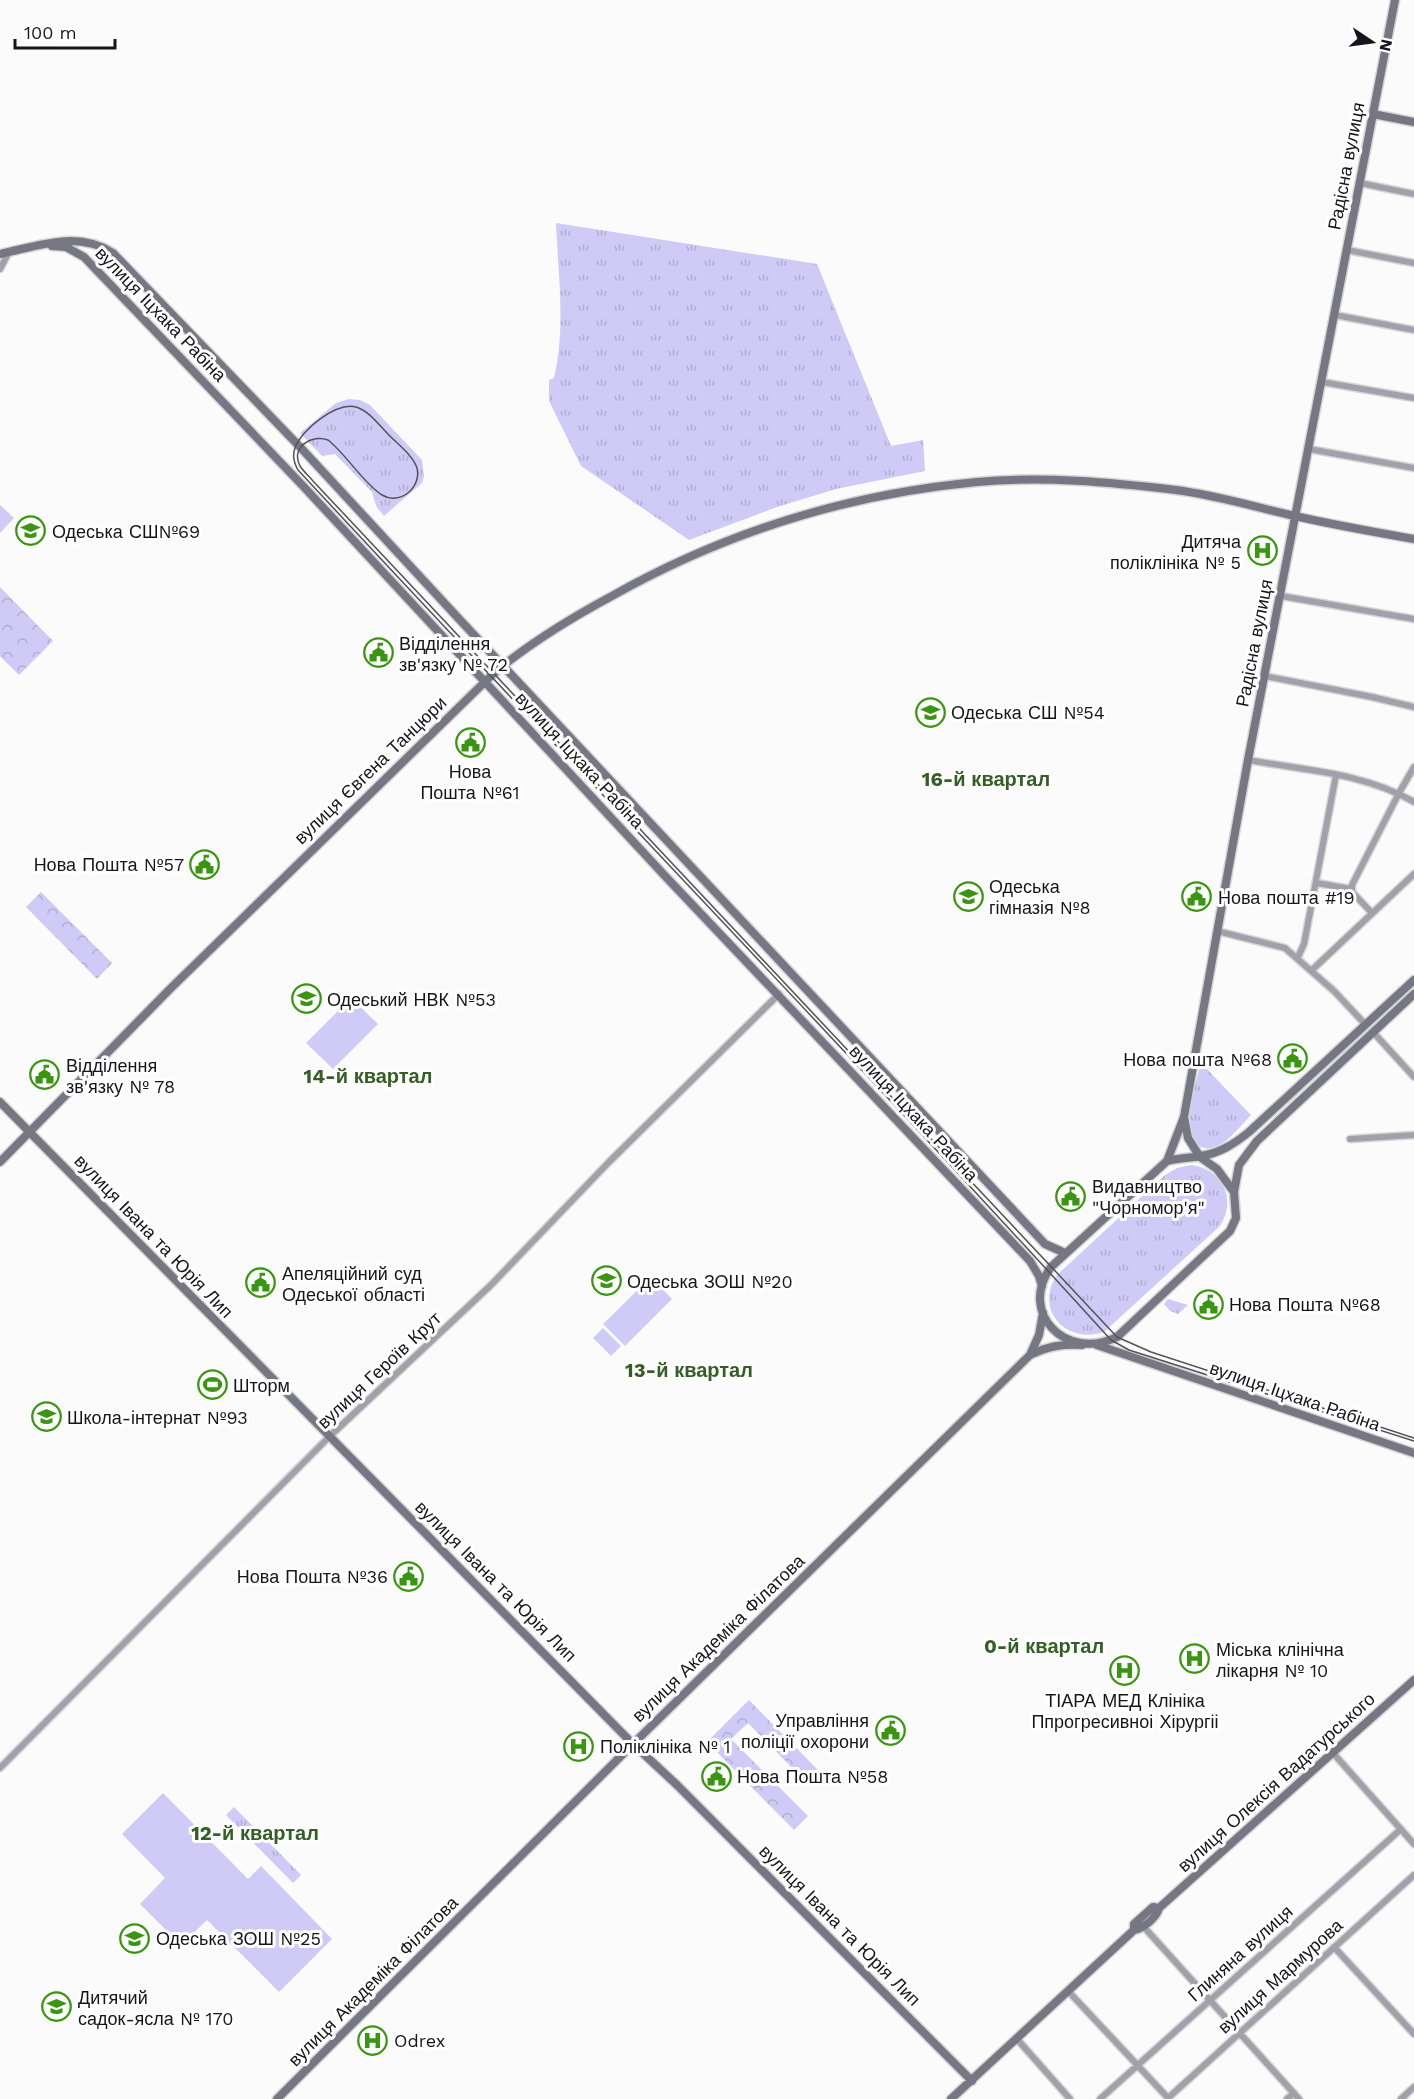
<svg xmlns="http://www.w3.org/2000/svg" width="1414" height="2099" font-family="'Work Sans',sans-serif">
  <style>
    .grass { fill: url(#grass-tufts) }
    .forest { fill: url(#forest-crowns) }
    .garden { fill: #cfcbf6 }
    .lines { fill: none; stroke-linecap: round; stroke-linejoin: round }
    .street-casing { stroke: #d6d6d7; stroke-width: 9 }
    .secondary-casing { stroke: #d6d6d7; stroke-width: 11 }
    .street { stroke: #a2a1aa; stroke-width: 6 }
    .secondary { stroke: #777783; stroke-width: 8 }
    .tram { stroke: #535358; stroke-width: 1.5 }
    .labels { text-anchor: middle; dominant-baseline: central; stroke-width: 6; stroke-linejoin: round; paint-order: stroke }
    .street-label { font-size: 18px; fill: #16151c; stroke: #fff }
    .poi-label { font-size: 18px; fill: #16151c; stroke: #fff; text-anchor: start }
    .neighbourhood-label { font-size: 20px; font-weight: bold; fill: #335f25; stroke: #fff }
  </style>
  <defs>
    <pattern id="grass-tufts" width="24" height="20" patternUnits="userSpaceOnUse" patternTransform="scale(1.5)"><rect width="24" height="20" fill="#cfcbf6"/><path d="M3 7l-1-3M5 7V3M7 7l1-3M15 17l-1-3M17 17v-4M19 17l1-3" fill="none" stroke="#b1add2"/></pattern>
    <pattern id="forest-crowns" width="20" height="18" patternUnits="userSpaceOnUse" patternTransform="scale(1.5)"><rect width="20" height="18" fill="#cfcbf6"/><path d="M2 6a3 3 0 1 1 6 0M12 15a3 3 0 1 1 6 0" fill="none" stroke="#b1add2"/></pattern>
  </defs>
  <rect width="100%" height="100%" fill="#fbfbfb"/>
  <path class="grass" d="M 556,223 L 817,264 L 891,446 L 923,440 L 925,471 L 836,489 L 777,507 L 689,540 L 581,466 L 549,401 L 549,380 L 554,378 C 566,327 558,274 556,223 Z
    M 349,399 L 360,400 L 370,405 L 422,460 L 424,476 L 422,483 L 384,516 L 376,506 L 372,492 L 335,454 L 322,456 L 300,433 L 336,403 Z
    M 1201,1063 L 1251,1115 C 1238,1128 1216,1161 1195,1143 C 1190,1139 1187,1128 1187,1122 C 1190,1102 1196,1082 1201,1063 Z
    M 1192,1165 C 1223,1170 1237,1199 1220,1226 L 1104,1332 C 1065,1345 1034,1309 1057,1275 L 1165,1175 L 1177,1168 Z
    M 1168,1299 L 1188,1305 L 1178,1314 L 1170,1311 L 1164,1304 Z
    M 234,1807 L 301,1875 L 293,1883 L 226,1815 Z"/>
  <path class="forest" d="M 0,587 L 53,641 L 19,675 L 0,656 Z
    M 41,892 L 112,963 L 97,979 L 26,907 Z
    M 749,1700 L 817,1769 L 805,1781 L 748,1723 L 731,1739 L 808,1816 L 794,1830 L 707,1742 Z"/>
  <path class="garden" d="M 0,505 L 14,518 L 0,533 Z
    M 351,998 L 378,1024 L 333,1069 L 306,1043 Z
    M 651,1277 L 672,1299 L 625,1346 L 603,1324 Z
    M 603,1328 L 621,1346 L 611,1356 L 593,1338 Z
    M 163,1793 L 248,1879 L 261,1866 L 332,1939 L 279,1992 L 207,1920 L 181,1945 L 140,1904 L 165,1878 L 122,1834 Z"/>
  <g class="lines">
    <defs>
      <path id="street" d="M 1360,183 L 1414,194
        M 1347,250 L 1414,263
        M 0,269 L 9,252
        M 1335,315 L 1414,330
        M 1322,382 L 1414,398
        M 1309,449 L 1414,468
        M 1281,596 L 1414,619
        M 1265,676 L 1372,697 L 1414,707
        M 1248,760 C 1303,770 1365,773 1414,802
        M 1317,883 L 1351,889
        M 1372,913 L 1352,892 L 1352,885 L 1399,793 L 1414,767
        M 1217,931 L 1285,948 L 1334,991 L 1365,1024
        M 1298,957 L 1304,944 L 1336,775
        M 1312,970 L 1414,874
        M 1373,1032 L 1414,1077
        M 1350,1139 L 1414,1135
        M 1333,1753 L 1414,1844
        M 0,1768 L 329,1437 L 491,1285 L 609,1162 L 779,994
        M 1143,1926 L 1299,2099
        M 1334,1947 L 1414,2034
        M 1069,1992 L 1169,2099
        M 1017,2039 L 1070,2099
        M 1100,2099 L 1401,1829
        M 1167,2099 L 1414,1875
        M 1287,2099 L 1294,2093
        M 1401,2099 L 1414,2087"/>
      <path id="secondary" d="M 1373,114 L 1414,122
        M 52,246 L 66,247 L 84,257 L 304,487 L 666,877 L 1030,1261 L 1039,1276 L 1042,1286
        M 0,254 C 38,246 77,230 113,253 L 301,448 L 460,620 L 1045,1244 L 1065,1253
        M 0,1102 L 633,1744 L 677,1785 L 972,2081
        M 1184,1117 L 1188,1138 L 1200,1157 L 1217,1169 L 1234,1192 L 1236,1218 L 1230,1231 L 1117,1337 C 1065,1362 1018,1312 1051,1267 L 1167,1161 C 1179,1158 1190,1158 1201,1156 C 1220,1153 1234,1144 1249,1132 L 1414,980
        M 1167,1161 L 1184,1117 L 1248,760 L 1395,0
        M 0,1162 L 171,988 L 494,673 C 530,643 571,618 612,596 C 724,533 848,494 977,482 C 1042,476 1110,482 1176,490 C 1216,495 1255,507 1295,516 C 1334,525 1374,532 1414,539
        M 1234,1192 L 1239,1165 L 1257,1141 L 1414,994
        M 1097,1345 L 1414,1453
        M 1030,1355 L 1039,1335 L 1043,1313
        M 1134,1930 L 1134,1924 L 1153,1907 L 1159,1908
        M 277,2099 L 633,1744 L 1030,1355 C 1049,1346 1061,1344 1082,1345
        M 951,2099 L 1134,1930 C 1143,1929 1157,1917 1159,1908 L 1414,1680"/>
    </defs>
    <use href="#street" class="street-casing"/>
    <use href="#secondary" class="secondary-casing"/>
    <use href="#street" class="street"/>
    <use href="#secondary" class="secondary"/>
    <path class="tram" d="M 1414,1438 L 1151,1352 L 1117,1337 L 1058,1274 L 313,481 C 309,476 303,471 300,466 C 290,447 312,434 328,440 C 346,454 364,484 382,495 C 400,506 422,487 417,468 C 413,455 396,443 387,433 C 378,424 369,411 356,407 C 336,402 301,430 295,448 C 292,456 294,463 298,470 C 568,761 844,1046 1111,1340 L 1129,1350 L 1414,1441"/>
  </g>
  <defs>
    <symbol id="school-ring" viewBox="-11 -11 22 22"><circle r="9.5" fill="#fff" stroke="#3a9612" stroke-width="1.5"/><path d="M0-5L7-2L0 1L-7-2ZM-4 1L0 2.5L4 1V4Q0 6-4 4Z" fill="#3a9612"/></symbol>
    <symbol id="hospital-ring" viewBox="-11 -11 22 22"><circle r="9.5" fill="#fff" stroke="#3a9612" stroke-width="1.5"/><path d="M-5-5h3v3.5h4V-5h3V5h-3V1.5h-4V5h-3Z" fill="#3a9612"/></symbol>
    <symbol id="civic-ring" viewBox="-11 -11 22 22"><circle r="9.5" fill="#fff" stroke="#3a9612" stroke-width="1.5"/><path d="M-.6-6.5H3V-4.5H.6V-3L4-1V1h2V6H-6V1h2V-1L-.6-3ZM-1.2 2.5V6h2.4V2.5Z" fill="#3a9612"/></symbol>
    <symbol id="stadium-ring" viewBox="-11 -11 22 22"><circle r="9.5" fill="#fff" stroke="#3a9612" stroke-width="1.5"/><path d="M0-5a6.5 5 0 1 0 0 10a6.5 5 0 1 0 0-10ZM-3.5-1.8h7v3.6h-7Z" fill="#3a9612"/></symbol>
  </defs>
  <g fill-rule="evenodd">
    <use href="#school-ring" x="14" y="514" width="33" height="33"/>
    <use href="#hospital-ring" x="1246" y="534" width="33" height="33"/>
    <use href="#civic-ring" x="362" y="636" width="33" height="33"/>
    <use href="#school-ring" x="914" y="696" width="33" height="33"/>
    <use href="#civic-ring" x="454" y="726" width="33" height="33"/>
    <use href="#civic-ring" x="188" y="848" width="33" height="33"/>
    <use href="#school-ring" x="952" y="880" width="33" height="33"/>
    <use href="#civic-ring" x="1180" y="880" width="33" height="33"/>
    <use href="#school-ring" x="290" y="982" width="33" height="33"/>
    <use href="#civic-ring" x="1276" y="1042" width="33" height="33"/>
    <use href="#civic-ring" x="28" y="1058" width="33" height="33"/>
    <use href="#civic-ring" x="1054" y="1180" width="33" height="33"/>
    <use href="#school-ring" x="590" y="1264" width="33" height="33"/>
    <use href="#civic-ring" x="244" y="1266" width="33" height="33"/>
    <use href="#civic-ring" x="1192" y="1288" width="33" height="33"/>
    <use href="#stadium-ring" x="196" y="1368" width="33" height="33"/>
    <use href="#school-ring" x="30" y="1400" width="33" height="33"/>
    <use href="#civic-ring" x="392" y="1560" width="33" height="33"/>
    <use href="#hospital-ring" x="1178" y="1642" width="33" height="33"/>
    <use href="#hospital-ring" x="1108" y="1654" width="33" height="33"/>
    <use href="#civic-ring" x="874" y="1714" width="33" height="33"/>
    <use href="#hospital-ring" x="562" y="1730" width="33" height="33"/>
    <use href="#civic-ring" x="700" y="1760" width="33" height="33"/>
    <use href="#school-ring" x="118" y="1922" width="33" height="33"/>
    <use href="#school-ring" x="40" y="1990" width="33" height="33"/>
    <use href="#hospital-ring" x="356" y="2024" width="33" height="33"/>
  </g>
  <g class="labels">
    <g class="street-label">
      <text transform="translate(1346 166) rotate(-79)">Радісна вулиця</text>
      <text transform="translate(161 314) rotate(46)">вулиця Іцхака Рабіна</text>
      <text transform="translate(1254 643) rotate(-79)">Радісна вулиця</text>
      <text transform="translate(580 760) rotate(47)">вулиця Іцхака Рабіна</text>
      <text transform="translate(370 770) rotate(-44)">вулиця Євгена Танцюри</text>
      <text transform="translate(914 1113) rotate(47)">вулиця Іцхака Рабіна</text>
      <text transform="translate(154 1236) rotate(46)">вулиця Івана та Юрія Лип</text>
      <text transform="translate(379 1370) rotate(-43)">вулиця Героїв Крут</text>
      <text transform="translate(1295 1396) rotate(19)">вулиця Іцхака Рабіна</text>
      <text transform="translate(496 1581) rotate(45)">вулиця Івана та Юрія Лип</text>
      <text transform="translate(718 1638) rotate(-44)">вулиця Академіка Філатова</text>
      <text transform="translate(1276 1782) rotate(-42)">вулиця Олексія Вадатурського</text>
      <text transform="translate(840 1925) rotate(45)">вулиця Івана та Юрія Лип</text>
      <text transform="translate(1240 1953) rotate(-42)">Глиняна вулиця</text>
      <text transform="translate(1280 1976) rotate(-42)">вулиця Мармурова</text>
      <text transform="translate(373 1981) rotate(-45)">вулиця Академіка Філатова</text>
    </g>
    <g class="poi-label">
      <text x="52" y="531">Одеська СШ№69</text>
      <text x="1241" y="541" text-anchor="end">Дитяча<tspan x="1241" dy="21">поліклініка № 5</tspan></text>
      <text x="399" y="643">Відділення<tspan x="399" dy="21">зв'язку № 72</tspan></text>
      <text x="951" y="712">Одеська СШ №54</text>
      <text x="470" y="771" text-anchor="middle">Нова<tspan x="470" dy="21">Пошта №61</tspan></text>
      <text x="184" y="864" text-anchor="end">Нова Пошта №57</text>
      <text x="989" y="886">Одеська<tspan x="989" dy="21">гімназія №8</tspan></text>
      <text x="1218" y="897">Нова пошта #19</text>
      <text x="327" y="999">Одеський НВК №53</text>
      <text x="1272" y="1059" text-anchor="end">Нова пошта №68</text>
      <text x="66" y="1065">Відділення<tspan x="66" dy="21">зв'язку № 78</tspan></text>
      <text x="1092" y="1186">Видавництво<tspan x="1092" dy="21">"Чорномор'я"</tspan></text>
      <text x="282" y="1273">Апеляційний суд<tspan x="282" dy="21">Одеської області</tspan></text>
      <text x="627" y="1281">Одеська ЗОШ №20</text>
      <text x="1229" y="1304">Нова Пошта №68</text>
      <text x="233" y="1385">Шторм</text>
      <text x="67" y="1417">Школа-інтернат №93</text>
      <text x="388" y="1576" text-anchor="end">Нова Пошта №36</text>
      <text x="1216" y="1649">Міська клінічна<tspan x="1216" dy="21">лікарня № 10</tspan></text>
      <text x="1125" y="1700" text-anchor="middle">ТІАРА МЕД Клініка<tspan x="1125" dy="21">Ппрогресивноі Хірургіі</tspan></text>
      <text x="869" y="1720" text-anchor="end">Управління<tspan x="869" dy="21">поліції охорони</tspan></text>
      <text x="600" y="1746">Поліклініка № 1</text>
      <text x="737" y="1776">Нова Пошта №58</text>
      <text x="156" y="1938">Одеська ЗОШ №25</text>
      <text x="78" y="1997">Дитячий<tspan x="78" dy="21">садок-ясла № 170</tspan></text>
      <text x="394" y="2040">Odrex</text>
    </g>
    <g class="neighbourhood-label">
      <text x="986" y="779">16-й квартал</text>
      <text x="368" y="1076">14-й квартал</text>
      <text x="689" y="1370">13-й квартал</text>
      <text x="1044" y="1646">0-й квартал</text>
      <text x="255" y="1833">12-й квартал</text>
    </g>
  </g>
  <g transform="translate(1372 42) rotate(103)" stroke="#ffffff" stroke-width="4.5" paint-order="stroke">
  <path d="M0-4.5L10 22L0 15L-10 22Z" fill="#16151c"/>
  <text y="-9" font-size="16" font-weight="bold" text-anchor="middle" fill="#16151c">N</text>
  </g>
  <path d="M15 39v9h100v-9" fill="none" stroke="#16151c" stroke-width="3"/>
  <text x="24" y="39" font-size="18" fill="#16151c" stroke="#ffffff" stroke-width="4.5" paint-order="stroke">100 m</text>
</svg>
